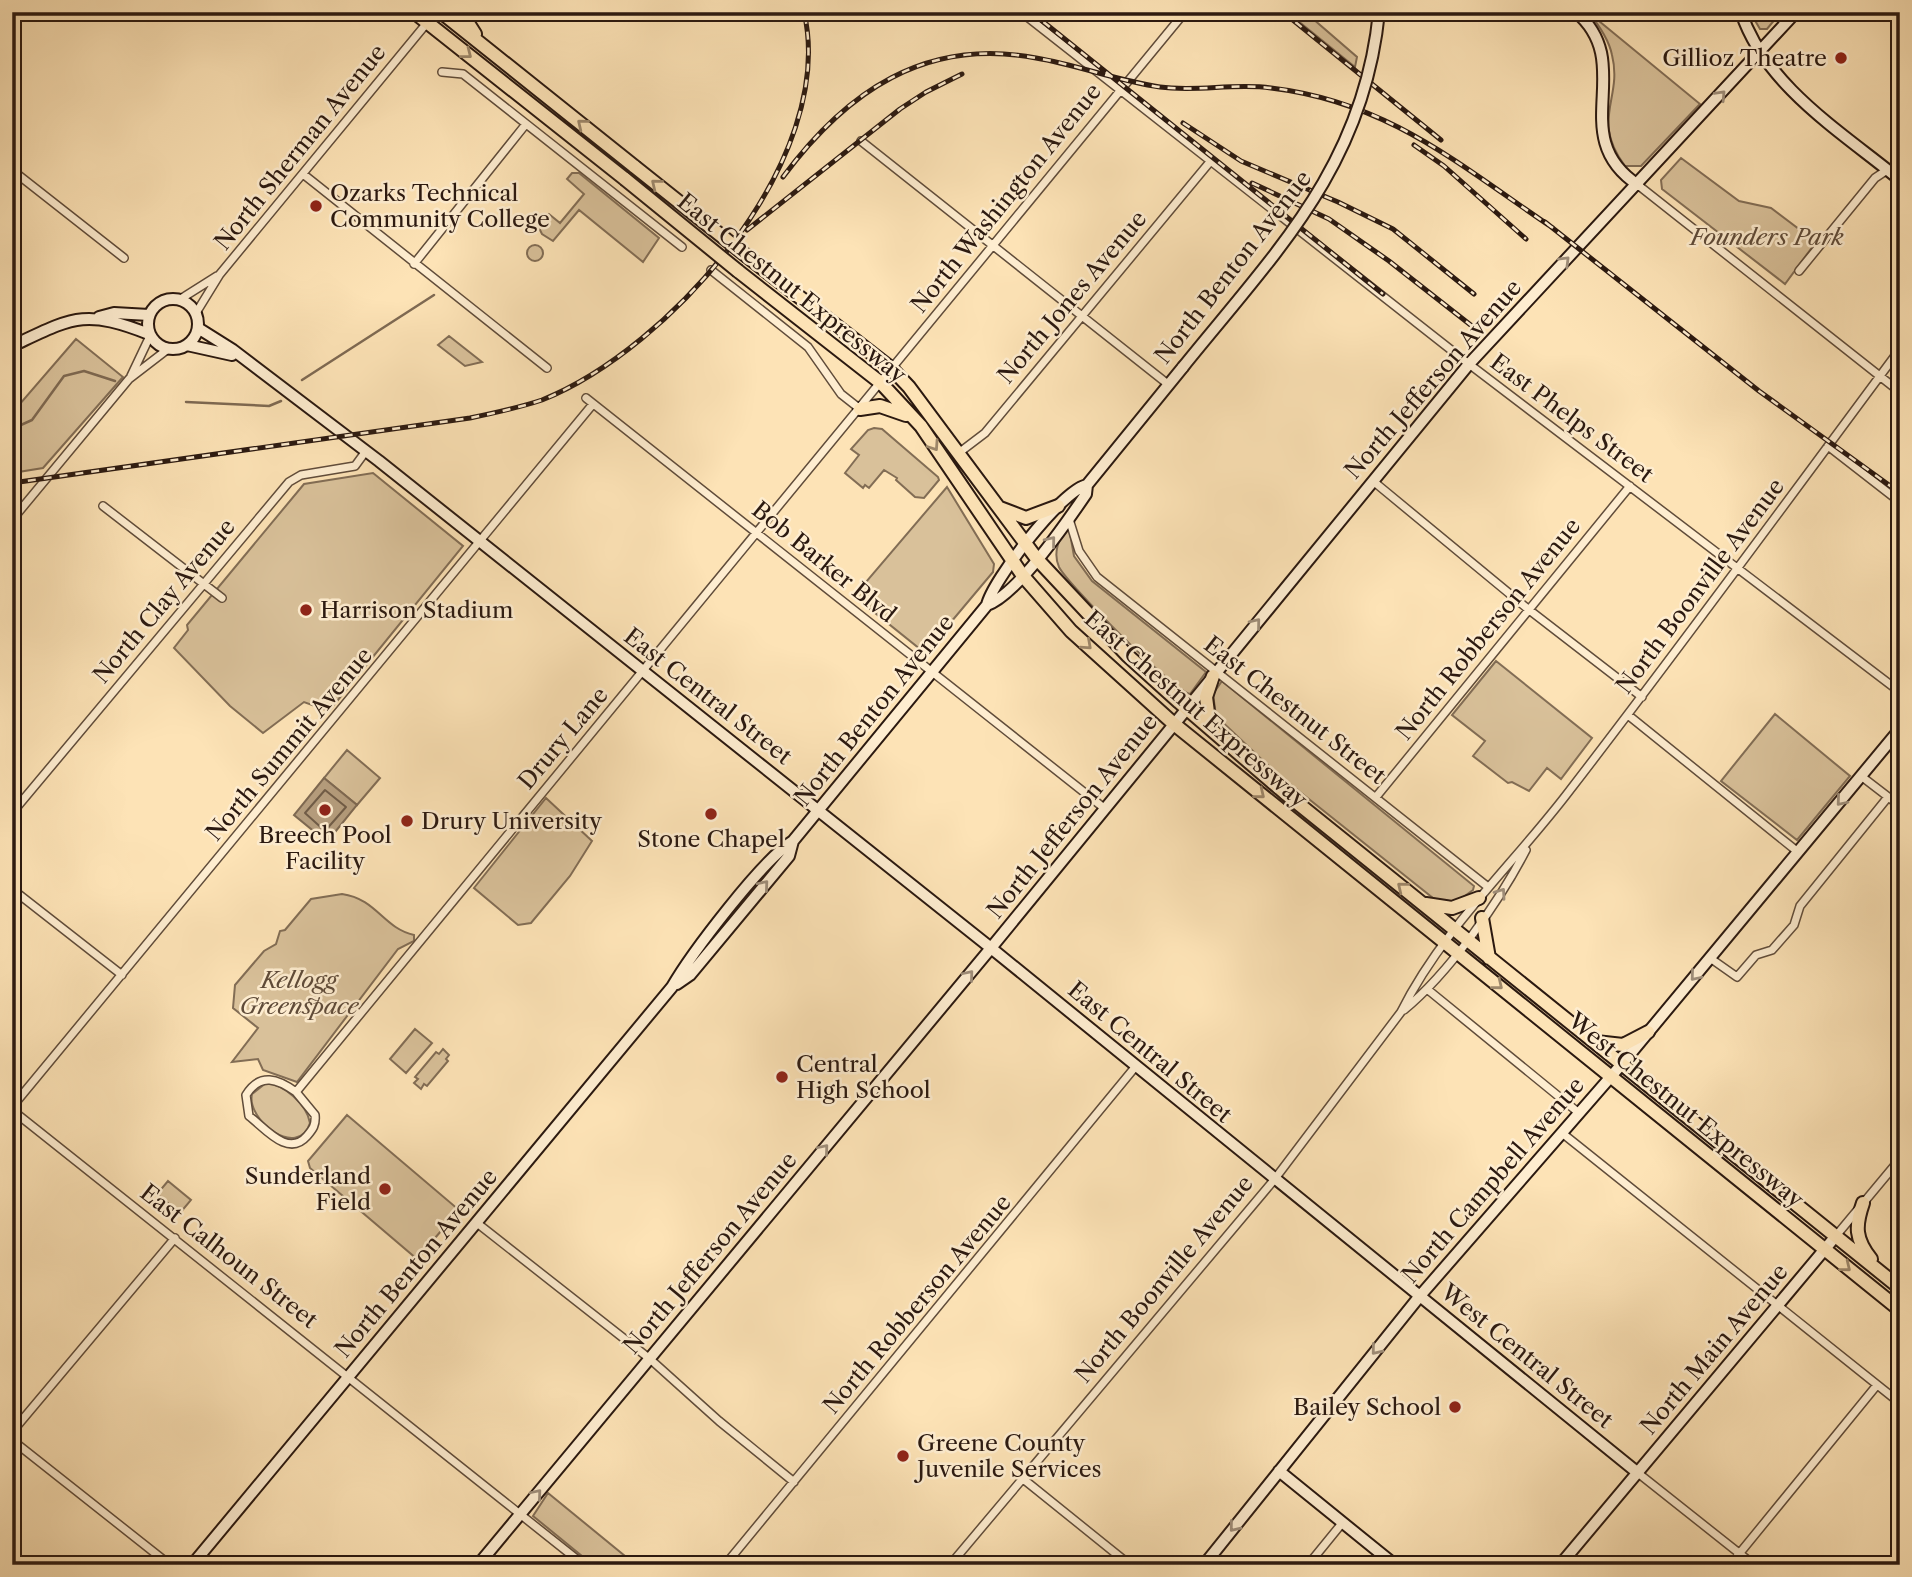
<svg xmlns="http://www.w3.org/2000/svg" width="1912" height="1577" font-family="'Libre Caslon Text',serif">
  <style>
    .green { fill: #d9c19a; stroke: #826d55; stroke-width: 2 }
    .water { fill: #b69e7e; stroke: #7e6952; stroke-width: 2 }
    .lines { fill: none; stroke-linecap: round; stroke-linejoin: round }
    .shore { stroke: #705c47; stroke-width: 2 }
    .stream { stroke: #7e6952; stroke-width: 2.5 }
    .street-casing { stroke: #604c3a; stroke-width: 10 }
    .secondary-casing { stroke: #2b1910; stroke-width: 14 }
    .primary-casing { stroke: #2b1910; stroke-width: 16 }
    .street { stroke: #feedd0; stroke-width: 7 }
    .secondary { stroke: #feedd0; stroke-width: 10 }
    .primary { stroke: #fde3b6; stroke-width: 12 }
    .rail-casing { stroke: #2b1910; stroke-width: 5 }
    .rail { stroke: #feedd0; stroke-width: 2.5; stroke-dasharray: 8; stroke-linecap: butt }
    .secondary-bridge-casing { stroke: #2b1910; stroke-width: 14; stroke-linecap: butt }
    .primary-bridge-casing { stroke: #2b1910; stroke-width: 16; stroke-linecap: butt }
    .secondary-bridge { stroke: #feedd0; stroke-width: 10 }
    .primary-bridge { stroke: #fde3b6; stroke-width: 12 }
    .oneway { stroke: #9e886b }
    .oneway2 { stroke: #9f8e7a }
    .poi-dot { fill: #8f2418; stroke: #feedd0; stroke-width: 2.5 }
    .labels { text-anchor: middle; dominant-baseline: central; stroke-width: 5; stroke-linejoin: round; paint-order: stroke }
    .poi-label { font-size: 23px; fill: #2b1910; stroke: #feedd0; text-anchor: start }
    .street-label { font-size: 23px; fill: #2b1910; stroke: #feedd0 }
    .park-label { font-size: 23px; font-style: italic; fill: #5f4b39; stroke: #feedd0 }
  </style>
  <rect width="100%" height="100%" fill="#fde3b6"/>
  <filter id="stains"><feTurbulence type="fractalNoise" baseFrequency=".00286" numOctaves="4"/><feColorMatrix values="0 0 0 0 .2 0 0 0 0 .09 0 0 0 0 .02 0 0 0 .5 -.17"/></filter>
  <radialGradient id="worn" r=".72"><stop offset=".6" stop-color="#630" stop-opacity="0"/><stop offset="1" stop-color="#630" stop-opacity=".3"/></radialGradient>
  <path class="green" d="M 1287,12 L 1305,12 L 1357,57 L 1355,67 Z
    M 1588,12 L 1700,104 L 1641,166 L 1625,166 C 1590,119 1623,99 1612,55 C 1609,40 1598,24 1588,12 Z
    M 1750,12 L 1781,12 L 1767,29 L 1760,29 Z
    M 1681,158 L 1739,201 L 1771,208 L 1816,242 L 1785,284 L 1662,189 L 1661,180 Z
    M 572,173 L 579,173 L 659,238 L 643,262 L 579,210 L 553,241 L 542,234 L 538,226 L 549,214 L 560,223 L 584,194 L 567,179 Z
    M527 253a8 8 0 1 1 16 0a8 8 0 1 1-16 0Z
    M 449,336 L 482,362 L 465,366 L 438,345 Z
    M 76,339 L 123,377 L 43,468 L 12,473 L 12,413 Z
    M 874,428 L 882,429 L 938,477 L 939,480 L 924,498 L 915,497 L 896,480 L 897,478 L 884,470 L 869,488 L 865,485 L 863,488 L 845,473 L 859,455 L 851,449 L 868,430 Z
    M 373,473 L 463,546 L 329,711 L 304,702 L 263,733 L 230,706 L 174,648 L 188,630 L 187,625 L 304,484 Z
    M 947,487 L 994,564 L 993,572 L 925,653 L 854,596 Z
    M 1069,528 L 1074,556 L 1092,581 L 1206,672 L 1190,694 C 1174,691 1068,585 1059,567 C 1053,554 1058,536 1069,528 Z
    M 1496,661 L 1592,738 L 1561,779 L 1547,768 L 1529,791 L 1512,782 L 1508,783 L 1473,756 L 1485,741 L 1452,715 Z
    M 1222,681 L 1474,886 L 1473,890 L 1455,903 L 1438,902 L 1275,772 L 1216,716 L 1213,694 Z
    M 1775,714 L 1850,776 L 1797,840 L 1721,781 Z
    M 347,750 L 380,778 L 357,805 L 324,778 Z
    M 546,798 L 592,841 L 570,876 L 531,923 L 518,925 L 474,888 Z
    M 342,894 C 377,899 383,928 414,935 L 414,941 L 398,949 L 297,1082 L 263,1070 L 258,1059 L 232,1062 L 258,1028 L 233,1008 L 235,985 L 264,951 L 276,944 L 280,931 L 285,930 L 311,899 Z
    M 415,1029 L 432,1043 L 406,1073 L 390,1059 Z
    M 443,1049 L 449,1055 L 446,1059 L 448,1061 L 427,1086 L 424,1084 L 421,1089 L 414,1083 L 418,1079 L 415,1077 L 436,1052 L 439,1054 Z
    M 266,1083 C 284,1084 307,1105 310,1123 C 298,1160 246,1120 252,1094 Z
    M 347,1115 L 459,1210 L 417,1259 L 310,1168 L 308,1161 Z
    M 168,1181 L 191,1200 L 180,1213 L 157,1194 Z
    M 548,1493 L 636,1565 L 593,1565 L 533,1516 Z"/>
  <path class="water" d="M 324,778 L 357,805 L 327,842 L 294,815 Z"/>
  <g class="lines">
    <path class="shore" d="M 325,790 L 346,807 L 325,831 L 305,813 Z"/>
    <path class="stream" d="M 302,380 L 434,295
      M 186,402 L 269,406 L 281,401
      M 12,429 L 32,420 L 64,376 L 84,371 L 115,381"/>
    <defs>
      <path id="street" d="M 1021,12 L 1469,364 L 1900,692
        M 442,72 L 463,74 L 682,247
        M 861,141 L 1169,385
        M 12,170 L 124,258
        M 303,174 L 547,368
        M 1638,185 L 1900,392
        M 414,264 L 526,124
        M 711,270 L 808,347 L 841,394 L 860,409
        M 1799,271 L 1875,178 L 1887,170
        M 179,300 L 217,276
        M 196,313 L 220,274 L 436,12
        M 131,376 L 150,336
        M 586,398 L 1104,808
        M 1828,446 L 1900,502
        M 960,452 L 985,433 L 1209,163
        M 1373,481 L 1528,609 L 1642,697
        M 103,506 L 222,598
        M 1069,519 L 1079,551 L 1097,577 L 1488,887
        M 12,520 L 129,379 L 168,349
        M 1628,715 L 1798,852
        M 1861,776 L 1900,806
        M 1376,797 L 1630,486
        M 12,813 L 289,482 L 301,475 L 355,466 L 366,451
        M 12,889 L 122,975
        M 1710,958 L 1737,977 L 1756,955 L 1772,950 L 1794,925 L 1800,906 L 1888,797
        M 1427,989 L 1579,1113
        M 1404,1010 C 1449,973 1499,902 1526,850
        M 296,1092 L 315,1115 C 316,1125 313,1129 307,1136 C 288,1158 265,1128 249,1116 L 246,1095 C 260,1072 278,1079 296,1092 L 1185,12
        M 12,1107 L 593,404
        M 12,1110 L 584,1565
        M 1562,1133 L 1900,1403
        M 477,1223 L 650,1359 L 719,1421 L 794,1482
        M 1835,1237 L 1900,1159
        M 12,1432 L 175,1238
        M 12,1440 L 170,1565
        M 1638,1473 L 1754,1565
        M 1022,1478 L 1130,1565
        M 725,1565 L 1136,1066
        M 950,1565 L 1274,1180 L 1401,1012 C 1443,928 1514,864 1570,790 C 1682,645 1790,497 1900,349
        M 1308,1565 L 1343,1522
        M 1730,1565 L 1877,1385"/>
      <path id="secondary" d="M 1576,12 C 1638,65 1564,136 1638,185
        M 1741,12 C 1765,86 1843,133 1900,180
        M 1891,12 L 1900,20
        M148 324a25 25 0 1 1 50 0a25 25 0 1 1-50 0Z
        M 99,317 L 114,313 L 149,315
        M 198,328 L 233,350 L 379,461 L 991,948 L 1638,1473
        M 187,345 L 232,355
        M 12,346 C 72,318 83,308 149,334
        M 987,605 C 1017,595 1067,522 1086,494 L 1087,485
        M 677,984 L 690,975 L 789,856 L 793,841
        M 1279,1471 L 1395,1565
        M 192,1565 L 672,987 C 691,954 762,860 793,841 L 987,605 C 992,581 1062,490 1087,485 L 1183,367
        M 478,1565 L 991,948 L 1469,364 L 1796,12
        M 1204,1565 L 1419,1297 L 1621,1065 L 1900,729
        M 1560,1565 L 1835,1237"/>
      <path id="primary" d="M 414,12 L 625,179
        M 441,12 L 635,167
        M 461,12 L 475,34
        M 748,257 L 892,369 L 909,387 L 1037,559 L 1127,655 L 1179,702 L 1285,793 L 1900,1288
        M 738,271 L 881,383 L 921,426 L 1023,576 L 1071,631 L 1174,724 L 1900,1310
        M 860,409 L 880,406 L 906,415
        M 1000,508 L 1026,518 L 1058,506
        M 1210,728 L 1206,697 L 1213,676
        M 1426,904 L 1452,908 L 1479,898
        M 1482,918 L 1489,958
        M 1596,1042 L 1623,1045 L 1648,1032
        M 1863,1203 C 1855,1226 1855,1239 1871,1259"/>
    </defs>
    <use href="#street" class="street-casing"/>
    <use href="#secondary" class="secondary-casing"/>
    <use href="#primary" class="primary-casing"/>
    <use href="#street" class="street"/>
    <use href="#secondary" class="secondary"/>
    <use href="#primary" class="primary"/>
    <defs>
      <path id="rail" d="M 1031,12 L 1383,294
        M 1283,12 L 1441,140
        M 1183,123 L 1241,161 L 1338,202 L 1393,229 L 1474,294
        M 1414,145 L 1444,166 L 1526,239
        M 783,177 C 846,92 925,37 1036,58 C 1078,65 1118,81 1160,87 C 1196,92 1235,83 1271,88 C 1389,102 1459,165 1553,228
        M 1252,183 L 1329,219 L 1389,261 L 1477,330
        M 1545,222 L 1759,391 L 1900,493
        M 747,230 L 900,109 L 926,92 L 962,74
        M 12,483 L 470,418 C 494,413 518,408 542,400 C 670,349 838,159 804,12"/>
    </defs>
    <use href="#rail" class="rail-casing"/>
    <use href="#rail" class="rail"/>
    <defs>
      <path id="secondary-bridge" d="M 1183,367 C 1275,253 1364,166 1379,12"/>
      <path id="primary-bridge" d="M 635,167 L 748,257
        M 625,179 L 738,271"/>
    </defs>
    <use href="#secondary-bridge" class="secondary-bridge-casing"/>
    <use href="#primary-bridge" class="primary-bridge-casing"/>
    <use href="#secondary-bridge" class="secondary-bridge"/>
    <use href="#primary-bridge" class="primary-bridge"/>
  </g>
  <defs><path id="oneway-chevron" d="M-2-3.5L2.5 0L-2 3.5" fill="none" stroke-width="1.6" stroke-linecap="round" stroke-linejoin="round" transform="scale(1.75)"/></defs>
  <g class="oneway">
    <use href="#oneway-chevron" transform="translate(467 54) rotate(38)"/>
    <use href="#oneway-chevron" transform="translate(582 124) rotate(-141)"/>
    <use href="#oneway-chevron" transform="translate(656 184) rotate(-141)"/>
    <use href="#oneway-chevron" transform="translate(934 446) rotate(56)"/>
    <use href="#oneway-chevron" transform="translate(1087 645) rotate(42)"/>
    <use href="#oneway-chevron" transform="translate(1260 794) rotate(39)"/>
    <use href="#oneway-chevron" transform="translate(1402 887) rotate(-141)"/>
    <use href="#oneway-chevron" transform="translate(1498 985) rotate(39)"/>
    <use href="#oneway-chevron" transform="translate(1846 1267) rotate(39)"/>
  </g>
  <g class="oneway2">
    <use href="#oneway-chevron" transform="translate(1721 95) rotate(-47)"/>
    <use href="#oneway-chevron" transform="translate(1565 261) rotate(-45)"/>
    <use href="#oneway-chevron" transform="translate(1051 541) rotate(-51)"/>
    <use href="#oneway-chevron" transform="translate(1256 623) rotate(-51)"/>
    <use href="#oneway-chevron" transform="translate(1841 801) rotate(130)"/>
    <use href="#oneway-chevron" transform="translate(764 885) rotate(-50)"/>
    <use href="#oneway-chevron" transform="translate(1501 893) rotate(-55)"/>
    <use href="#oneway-chevron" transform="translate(969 975) rotate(-50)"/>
    <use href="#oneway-chevron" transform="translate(1695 976) rotate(130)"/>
    <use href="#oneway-chevron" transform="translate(824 1149) rotate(-50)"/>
    <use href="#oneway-chevron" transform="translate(1376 1350) rotate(129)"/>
    <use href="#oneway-chevron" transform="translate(537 1494) rotate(-50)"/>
    <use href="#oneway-chevron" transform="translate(1234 1527) rotate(129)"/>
  </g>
  <g class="poi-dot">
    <circle cx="1841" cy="58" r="7"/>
    <circle cx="316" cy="206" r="7"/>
    <circle cx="306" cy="610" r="7"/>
    <circle cx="325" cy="810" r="7"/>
    <circle cx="711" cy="814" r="7"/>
    <circle cx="407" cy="821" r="7"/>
    <circle cx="782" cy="1077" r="7"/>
    <circle cx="385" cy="1189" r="7"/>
    <circle cx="1455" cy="1407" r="7"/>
    <circle cx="903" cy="1456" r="7"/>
  </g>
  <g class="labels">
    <g class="poi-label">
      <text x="1827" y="58" text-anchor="end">Gillioz Theatre</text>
      <text x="330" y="193">Ozarks Technical<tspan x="330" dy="26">Community College</tspan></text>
      <text x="320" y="610">Harrison Stadium</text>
      <text x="421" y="821">Drury University</text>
      <text x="325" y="835" text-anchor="middle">Breech Pool<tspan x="325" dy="26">Facility</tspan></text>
      <text x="711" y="839" text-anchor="middle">Stone Chapel</text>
      <text x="796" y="1064">Central<tspan x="796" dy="26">High School</tspan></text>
      <text x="371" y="1176" text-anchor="end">Sunderland<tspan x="371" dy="26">Field</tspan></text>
      <text x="1441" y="1407" text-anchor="end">Bailey School</text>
      <text x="917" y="1443">Greene County<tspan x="917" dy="26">Juvenile Services</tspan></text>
    </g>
    <g class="street-label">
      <text transform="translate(300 147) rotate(-51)">North Sherman Avenue</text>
      <text transform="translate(1006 198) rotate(-51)">North Washington Avenue</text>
      <text transform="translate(1233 267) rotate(-52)">North Benton Avenue</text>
      <text transform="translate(792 288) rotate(39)">East Chestnut Expressway</text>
      <text transform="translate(1072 297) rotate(-50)">North Jones Avenue</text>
      <text transform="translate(1433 379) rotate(-49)">North Jefferson Avenue</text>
      <text transform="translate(1572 418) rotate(37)">East Phelps Street</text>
      <text transform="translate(824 562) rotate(39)">Bob Barker Blvd</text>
      <text transform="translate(1700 586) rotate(-53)">North Boonville Avenue</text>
      <text transform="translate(164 601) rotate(-50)">North Clay Avenue</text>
      <text transform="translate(1488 629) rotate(-51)">North Robberson Avenue</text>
      <text transform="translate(708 696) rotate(38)">East Central Street</text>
      <text transform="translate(1196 709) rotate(41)">East Chestnut Expressway</text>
      <text transform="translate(874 710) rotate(-51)">North Benton Avenue</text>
      <text transform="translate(1295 710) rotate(38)">East Chestnut Street</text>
      <text transform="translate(563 738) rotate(-50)">Drury Lane</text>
      <text transform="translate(289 744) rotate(-50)">North Summit Avenue</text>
      <text transform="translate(1072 816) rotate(-51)">North Jefferson Avenue</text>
      <text transform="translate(1150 1052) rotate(40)">East Central Street</text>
      <text transform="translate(1686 1110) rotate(39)">West Chestnut Expressway</text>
      <text transform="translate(1493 1180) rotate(-49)">North Campbell Avenue</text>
      <text transform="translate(710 1253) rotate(-50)">North Jefferson Avenue</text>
      <text transform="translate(229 1256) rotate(38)">East Calhoun Street</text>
      <text transform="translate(416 1263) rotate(-50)">North Benton Avenue</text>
      <text transform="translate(1164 1279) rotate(-50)">North Boonville Avenue</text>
      <text transform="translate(917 1304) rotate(-50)">North Robberson Avenue</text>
      <text transform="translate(1714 1349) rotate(-50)">North Main Avenue</text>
      <text transform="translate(1527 1356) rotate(39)">West Central Street</text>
    </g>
    <g class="park-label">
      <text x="1767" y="237">Founders Park</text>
      <text x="299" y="980">Kellogg<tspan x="299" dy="26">Greenspace</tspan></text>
    </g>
  </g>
  <rect width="1912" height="1577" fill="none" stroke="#fde3b6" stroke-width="42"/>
  <rect x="14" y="14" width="1884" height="1549" fill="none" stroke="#2b1910" stroke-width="3.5"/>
  <rect x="21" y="21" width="1870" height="1535" fill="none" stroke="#2b1910" stroke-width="2"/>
  <rect width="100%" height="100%" filter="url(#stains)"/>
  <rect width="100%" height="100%" fill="url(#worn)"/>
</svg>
